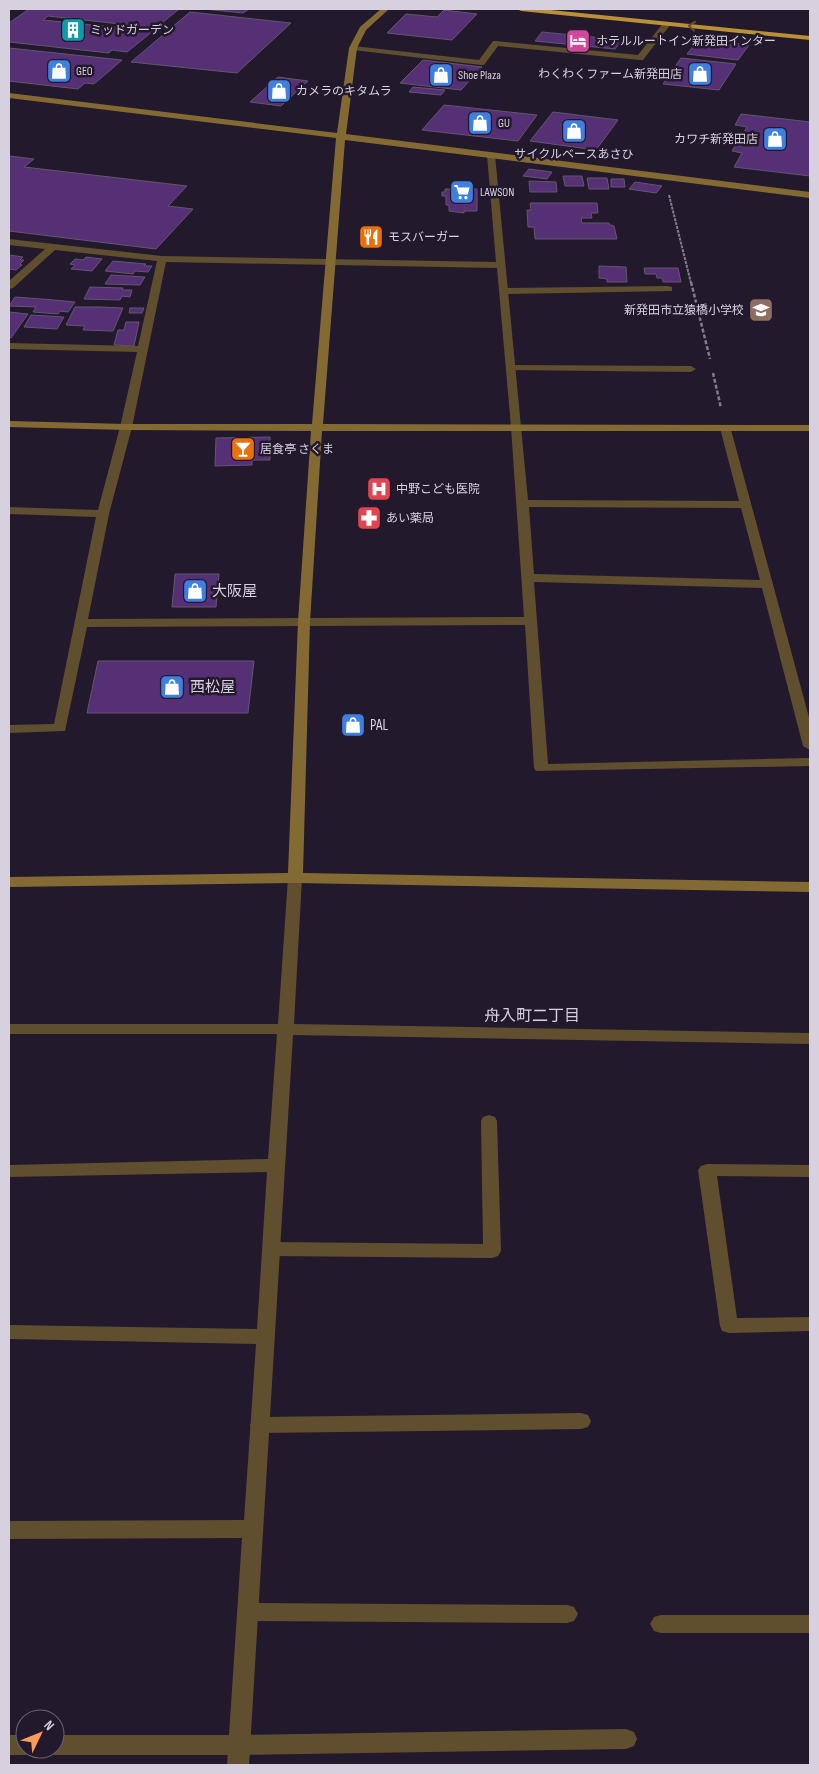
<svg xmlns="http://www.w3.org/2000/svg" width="819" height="1774" font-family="'Sofia Sans Condensed','Noto Sans JP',sans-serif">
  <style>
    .building { fill: #563075; stroke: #62566f }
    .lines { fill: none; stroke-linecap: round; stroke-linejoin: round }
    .path-far1 { stroke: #837a8b; stroke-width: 2; stroke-dasharray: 3 1; stroke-linecap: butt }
    .path { stroke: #837a8b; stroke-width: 2.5; stroke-dasharray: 4 2; stroke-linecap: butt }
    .lane { fill: #5f4f2e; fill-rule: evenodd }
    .street { fill: #5f4f2e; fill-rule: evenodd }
    .secondary { fill: #836a33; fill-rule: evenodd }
    .highway { fill: #ba9136; fill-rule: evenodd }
    .oneway { stroke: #674f31 }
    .labels { text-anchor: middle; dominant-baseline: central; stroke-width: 5; stroke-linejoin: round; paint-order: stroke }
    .far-poi-label { font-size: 12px; fill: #d7d0de; stroke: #23192d; text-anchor: start }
    .poi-label { font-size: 15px; fill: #d7d0de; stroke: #23192d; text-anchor: start }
    .neighbourhood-label { font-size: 16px; fill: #d7d0de; stroke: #23192d }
  </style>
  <rect width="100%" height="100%" fill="#23192d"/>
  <path class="building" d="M 29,9 L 179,9 L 156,28 L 48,16 L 43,20 L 153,31 L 127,52 L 112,50 L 109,53 L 9,42 L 9,23 Z
    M 204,9 L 249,9 L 243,13 Z
    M 444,10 L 477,14 L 452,40 L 387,33 L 406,14 L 437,17 Z
    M 190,12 L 291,23 L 237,73 L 131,62 Z
    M 542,32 L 622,40 L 615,49 L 535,41 Z
    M 699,39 L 749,45 L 738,60 L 687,54 Z
    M 9,48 L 122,60 L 94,84 L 85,83 L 78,89 L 9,81 Z
    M 681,58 L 736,64 L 719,90 L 663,84 Z
    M 423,60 L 482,67 L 461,90 L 400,83 Z
    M 278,77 L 308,81 L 281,106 L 250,102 Z
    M 413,87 L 445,90 L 441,95 L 409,92 Z
    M 444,105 L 537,115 L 518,141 L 422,130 Z
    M 553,112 L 618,120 L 596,150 L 530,141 Z
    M 741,114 L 810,122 L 810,176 L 734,167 L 742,153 L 732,151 L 747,127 L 735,125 Z
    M 9,156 L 34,159 L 24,167 L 187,186 L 168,206 L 193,209 L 156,249 L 9,231 Z
    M 529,169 L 552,172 L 547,179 L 523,176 Z
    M 563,176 L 582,176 L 584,186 L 565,186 Z
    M 587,178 L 607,178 L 609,189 L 589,189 Z
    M 611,179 L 624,179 L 625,187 L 611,187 Z
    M 529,181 L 556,182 L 557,192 L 530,192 Z
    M 635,182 L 662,186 L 656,193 L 629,189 Z
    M 445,189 L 477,189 L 477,211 L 464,211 L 464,213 L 449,211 L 449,205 L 446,205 L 446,196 L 442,196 L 442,192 L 445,192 Z
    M 530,203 L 597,203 L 598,213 L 591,213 L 592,218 L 581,218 L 582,223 L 609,223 L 610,225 L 614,226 L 617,239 L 535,239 L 534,227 L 528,227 L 527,210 L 531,210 Z
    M 9,255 L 23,257 L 20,260 L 24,260 L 20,264 L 22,265 L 16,270 L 9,269 Z
    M 86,257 L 102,259 L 92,271 L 71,269 L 75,265 L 70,264 L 75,259 L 83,260 Z
    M 113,261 L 146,264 L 144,266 L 152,266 L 148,272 L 135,271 L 133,274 L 105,271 Z
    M 599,266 L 626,267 L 627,282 L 607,282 L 607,279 L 599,278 Z
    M 644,268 L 678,268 L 681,282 L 663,282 L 662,278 L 657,278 L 656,274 L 645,274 Z
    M 111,275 L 145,277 L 140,285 L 105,284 Z
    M 90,287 L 123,288 L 122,290 L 132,290 L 130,297 L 122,296 L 120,300 L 84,299 Z
    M 15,297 L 54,300 L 75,302 L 68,312 L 60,311 L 58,314 L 33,312 L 36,307 L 9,306 Z
    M 75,307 L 100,307 L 123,308 L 113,331 L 83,330 L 85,326 L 66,325 Z
    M 130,308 L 144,308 L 142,313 L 129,313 Z
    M 9,312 L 28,314 L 11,338 L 9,337 Z
    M 31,315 L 64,317 L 57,329 L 24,327 Z
    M 126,322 L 139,322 L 134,346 L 114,345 L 118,330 L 124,330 Z
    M 270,437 L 270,460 L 252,460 L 252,465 L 215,466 L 216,438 Z
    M 175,574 L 219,574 L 216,607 L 172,607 Z
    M 98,661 L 254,661 L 248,713 L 87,713 Z
    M 345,720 L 361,720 L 361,730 L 345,730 Z"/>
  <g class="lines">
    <path class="path-far1" d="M 669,195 L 691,283"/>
    <path class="path" d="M 691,282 L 710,359
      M 713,373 L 721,408"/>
    <path class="lane" d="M 668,286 L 672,287 L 672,291 L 504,294 L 499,291 L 504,288 Z
      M 512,365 L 691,366 L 696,369 L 691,372 L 508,370 L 507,368 Z
      M 489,1115 L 495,1117 L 497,1121 L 501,1251 L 498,1256 L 492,1258 L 271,1256 L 265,1254 L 262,1249 L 265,1244 L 271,1242 L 483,1244 L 481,1121 L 483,1117 Z
      M 581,1413 L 588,1415 L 591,1421 L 588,1427 L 581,1429 L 260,1433 L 253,1431 L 250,1425 L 253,1419 L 260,1417 Z
      M 248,1603 L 567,1605 L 574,1607 L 578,1614 L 574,1621 L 567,1623 L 248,1621 L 241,1619 L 237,1612 L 241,1605 Z
      M 661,1615 L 810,1615 L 810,1633 L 661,1633 L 654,1631 L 650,1624 L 654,1617 Z
      M 626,1729 L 634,1732 L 637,1739 L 634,1746 L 626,1749 L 239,1755 L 55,1755 L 47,1752 L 46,1749 L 55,1749 L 55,1735 L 239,1735 Z
      M 9,1735 L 25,1735 L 25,1749 L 34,1749 L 33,1752 L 25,1755 L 9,1755 Z"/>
    <path class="street" d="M 664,22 L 671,24 L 643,60 L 640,60 L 498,46 L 484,65 L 481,65 L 353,50 L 349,48 L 353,46 L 479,60 L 493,41 L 496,41 L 638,55 Z
      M 491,152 L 495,155 L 528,500 L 739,501 L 720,428 L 722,426 L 730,426 L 810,721 L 810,750 L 803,746 L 762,588 L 534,582 L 548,764 L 810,758 L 810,766 L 536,771 L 534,768 L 525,625 L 87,627 L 65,731 L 9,733 L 9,725 L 54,724 L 96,517 L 9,514 L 9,507 L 98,510 L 120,427 L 137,352 L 9,349 L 9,343 L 138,346 L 157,261 L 55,250 L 13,288 L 9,289 L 9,281 L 45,249 L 9,245 L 9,239 L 162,256 L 496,262 L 487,155 ZM 166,262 L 497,268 L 511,427 L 524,617 L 88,619 L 109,514 L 132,427 ZM 529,507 L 741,508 L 760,580 L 534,574 Z
      M 295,873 L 300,875 L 302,878 L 294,1024 L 810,1033 L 810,1044 L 293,1035 L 249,1765 L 227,1765 L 242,1538 L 9,1539 L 9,1521 L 244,1520 L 256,1344 L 9,1339 L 9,1325 L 257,1329 L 267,1172 L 9,1177 L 9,1165 L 268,1159 L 277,1034 L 9,1034 L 9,1024 L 278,1024 L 288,878 L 290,875 Z
      M 707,1164 L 810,1165 L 810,1177 L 717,1176 L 737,1318 L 810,1317 L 810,1331 L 729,1333 L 722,1331 L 720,1326 L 698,1170 L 701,1166 Z"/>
    <path class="secondary" d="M 381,9 L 389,9 L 366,30 L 357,48 L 346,134 L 810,192 L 810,198 L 345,140 L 323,424 L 810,425 L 810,431 L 322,431 L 310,622 L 303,873 L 810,882 L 810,892 L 295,883 L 9,887 L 9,877 L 288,873 L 298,622 L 311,431 L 126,430 L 9,427 L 9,421 L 126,424 L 312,424 L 336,138 L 9,98 L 9,93 L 337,133 L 349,48 L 360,27 Z"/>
    <path class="highway" d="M 517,9 L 541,9 L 810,36 L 810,40 L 521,11 Z"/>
  </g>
  <defs><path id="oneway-chevron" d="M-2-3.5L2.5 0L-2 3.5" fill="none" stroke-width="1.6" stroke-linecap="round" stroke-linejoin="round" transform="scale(1.25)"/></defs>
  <use class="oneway" href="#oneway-chevron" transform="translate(692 26) rotate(-174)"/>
  <defs>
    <symbol id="building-square" viewBox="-11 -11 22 22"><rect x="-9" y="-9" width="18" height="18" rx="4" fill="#0f9aa8" stroke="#23192d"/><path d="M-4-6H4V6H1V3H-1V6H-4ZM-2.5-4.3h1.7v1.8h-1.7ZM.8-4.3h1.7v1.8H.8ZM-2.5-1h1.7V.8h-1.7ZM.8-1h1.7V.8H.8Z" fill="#fff"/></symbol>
    <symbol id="hotel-square" viewBox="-11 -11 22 22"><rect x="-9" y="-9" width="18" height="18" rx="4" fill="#d1479c" stroke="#23192d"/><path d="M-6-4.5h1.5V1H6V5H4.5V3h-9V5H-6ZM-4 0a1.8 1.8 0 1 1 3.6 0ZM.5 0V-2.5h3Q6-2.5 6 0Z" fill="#fff"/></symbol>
    <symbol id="shop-square" viewBox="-11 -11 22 22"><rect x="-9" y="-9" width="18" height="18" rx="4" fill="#3f7fe0" stroke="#23192d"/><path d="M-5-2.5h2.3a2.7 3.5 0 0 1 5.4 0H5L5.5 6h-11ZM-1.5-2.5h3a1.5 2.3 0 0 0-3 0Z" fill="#fff"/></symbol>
    <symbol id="supermarket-square" viewBox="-11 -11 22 22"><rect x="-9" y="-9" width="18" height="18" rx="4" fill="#3f7fe0" stroke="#23192d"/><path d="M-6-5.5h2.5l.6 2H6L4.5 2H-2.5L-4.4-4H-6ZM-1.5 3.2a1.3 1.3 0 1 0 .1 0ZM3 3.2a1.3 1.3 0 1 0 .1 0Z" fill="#fff"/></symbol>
    <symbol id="restaurant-square" viewBox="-11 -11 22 22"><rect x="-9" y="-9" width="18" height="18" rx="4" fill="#e8710a" stroke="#23192d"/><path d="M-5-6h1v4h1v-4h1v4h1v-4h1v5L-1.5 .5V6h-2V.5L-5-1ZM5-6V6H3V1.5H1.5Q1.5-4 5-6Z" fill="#fff"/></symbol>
    <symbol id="school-square" viewBox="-11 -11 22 22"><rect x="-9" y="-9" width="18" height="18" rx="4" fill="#8d6e63" stroke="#23192d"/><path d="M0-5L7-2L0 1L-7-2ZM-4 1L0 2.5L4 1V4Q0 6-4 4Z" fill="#fff"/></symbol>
    <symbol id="bar-square" viewBox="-11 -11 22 22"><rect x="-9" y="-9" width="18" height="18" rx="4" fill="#e8710a" stroke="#23192d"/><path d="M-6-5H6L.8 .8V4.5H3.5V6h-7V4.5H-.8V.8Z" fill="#fff"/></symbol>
    <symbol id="hospital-square" viewBox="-11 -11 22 22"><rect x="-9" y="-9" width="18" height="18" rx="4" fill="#e0444e" stroke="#23192d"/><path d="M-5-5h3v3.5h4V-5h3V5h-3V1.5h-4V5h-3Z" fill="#fff"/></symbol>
    <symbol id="pharmacy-square" viewBox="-11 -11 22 22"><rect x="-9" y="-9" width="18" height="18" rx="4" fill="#e0444e" stroke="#23192d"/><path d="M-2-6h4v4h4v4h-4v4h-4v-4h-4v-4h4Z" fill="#fff"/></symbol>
  </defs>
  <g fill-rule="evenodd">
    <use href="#building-square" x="59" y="16" width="28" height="28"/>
    <use href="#hotel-square" x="564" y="27" width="28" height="28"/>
    <use href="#shop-square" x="45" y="57" width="28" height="28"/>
    <use href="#shop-square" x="686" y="60" width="28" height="28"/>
    <use href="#shop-square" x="427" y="61" width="28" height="28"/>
    <use href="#shop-square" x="265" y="77" width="28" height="28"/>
    <use href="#shop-square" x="466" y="109" width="28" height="28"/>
    <use href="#shop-square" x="560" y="117" width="28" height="28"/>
    <use href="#shop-square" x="761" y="125" width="28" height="28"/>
    <use href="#supermarket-square" x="448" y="178" width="28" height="28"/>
    <use href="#restaurant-square" x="357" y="223" width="28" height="28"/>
    <use href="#school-square" x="747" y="296" width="28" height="28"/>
    <use href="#bar-square" x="229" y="435" width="28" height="28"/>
    <use href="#hospital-square" x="365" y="475" width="28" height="28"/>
    <use href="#pharmacy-square" x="355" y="504" width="28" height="28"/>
    <use href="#shop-square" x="181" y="577" width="28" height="28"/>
    <use href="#shop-square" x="158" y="673" width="28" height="28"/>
    <use href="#shop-square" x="339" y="711" width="28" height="28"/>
  </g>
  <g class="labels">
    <g class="far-poi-label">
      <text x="90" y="30">ミッドガーデン</text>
      <text x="596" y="41">ホテルルートイン新発田インター</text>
      <text x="76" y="71">GEO</text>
      <text x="682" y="74" text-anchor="end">わくわくファーム新発田店</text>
      <text x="458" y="75">Shoe Plaza</text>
      <text x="296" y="91">カメラのキタムラ</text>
      <text x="498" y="123">GU</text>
      <text x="758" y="139" text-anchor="end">カワチ新発田店</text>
      <text x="574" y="154" text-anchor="middle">サイクルベースあさひ</text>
      <text x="480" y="192">LAWSON</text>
      <text x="388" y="237">モスバーガー</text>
      <text x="744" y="310" text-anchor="end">新発田市立猿橋小学校</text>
      <text x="260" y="449">居食亭 さくま</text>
      <text x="396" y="489">中野こども医院</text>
      <text x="386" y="518">あい薬局</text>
    </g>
    <g class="poi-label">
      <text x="212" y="591">大阪屋</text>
      <text x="190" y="687">西松屋</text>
      <text x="370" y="725">PAL</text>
    </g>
    <g class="neighbourhood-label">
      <text x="532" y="1016">舟入町二丁目</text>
    </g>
  </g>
  <rect width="819" height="1774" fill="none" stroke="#d7d0de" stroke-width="20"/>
  <g transform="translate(40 1734) rotate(47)"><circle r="24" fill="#23192d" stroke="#6b6274"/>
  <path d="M0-4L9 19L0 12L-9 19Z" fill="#ff9b5a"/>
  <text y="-8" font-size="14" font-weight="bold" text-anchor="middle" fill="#d7d0de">N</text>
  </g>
</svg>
